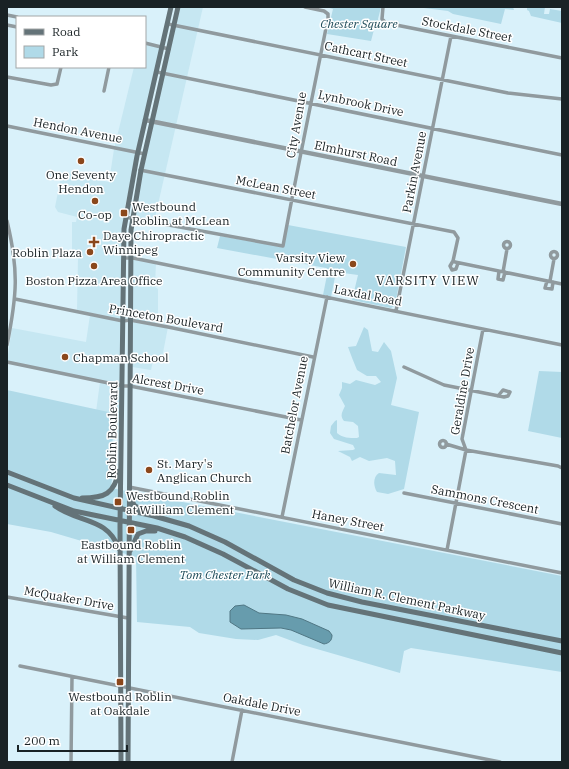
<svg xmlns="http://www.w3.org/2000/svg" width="569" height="769" font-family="'IBM Plex Serif',serif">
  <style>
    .built { fill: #c6e7f2 }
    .green { fill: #b0dae8 }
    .water { fill: #679cad; stroke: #507784 }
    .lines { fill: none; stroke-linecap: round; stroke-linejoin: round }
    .minor { stroke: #909a9e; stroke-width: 3.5 }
    .tertiary { stroke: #909a9e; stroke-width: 4.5 }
    .secondary { stroke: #647378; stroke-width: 5 }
    .poi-dot { fill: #8b471b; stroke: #fff; stroke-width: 1.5 }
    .labels { text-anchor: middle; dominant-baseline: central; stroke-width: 3; stroke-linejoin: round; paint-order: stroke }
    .park-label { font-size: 12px; font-style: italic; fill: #1c4a58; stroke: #fff }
    .street-label { font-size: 12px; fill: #192225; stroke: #fff }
    .poi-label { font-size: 12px; fill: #192225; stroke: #fff }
    .neighbourhood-label { font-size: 13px; letter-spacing: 1px; fill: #192225; stroke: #fff }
  </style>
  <rect width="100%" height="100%" fill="#d9f1fa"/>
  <path class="built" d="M 179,7 L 203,7 L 154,222 L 133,218 Z
    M 145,44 L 161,48 L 124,211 L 122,320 L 77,310 L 78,257 L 72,257 L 72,222 L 76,222 L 77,217 L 58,212 L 55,207 L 62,172 L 109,182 L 114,149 L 134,67 L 145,67 Z
    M 132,258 L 156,262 L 155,287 L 158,289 L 158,325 L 168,327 L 162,358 L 154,356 L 151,370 L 132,367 Z
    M 90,315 L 123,322 L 122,386 L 7,361 L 12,328 L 86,342 Z
    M 100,382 L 122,387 L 121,417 L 96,412 Z"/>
  <path class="green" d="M 326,7 L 381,7 L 378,19 L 379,23 L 376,22 L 371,41 L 327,34 L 333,9 Z
    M 416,7 L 513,7 L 514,10 L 505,9 L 501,24 L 453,14 L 448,11 Z
    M 527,7 L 545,7 L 544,14 L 549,14 L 550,9 L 562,11 L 562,23 L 531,16 L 529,11 L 527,10 Z
    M 288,225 L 406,247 L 395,305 L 391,308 L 352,300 L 358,275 L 336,272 L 331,297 L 323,295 L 328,270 L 326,268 L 217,248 L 220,236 L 284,247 Z
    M 364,327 L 368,330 L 372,351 L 378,352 L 384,342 L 391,351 L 397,378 L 391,405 L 419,412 L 404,489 L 388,494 L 377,492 C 373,485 373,477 379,473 L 396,475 L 395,461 L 387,458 L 369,461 L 360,457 L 352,461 L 350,457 L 338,451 L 353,450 L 355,449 L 353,445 L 334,439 L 330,433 L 331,426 L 335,421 L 337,420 L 337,433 C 343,438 349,438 357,438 L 359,437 L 358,426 L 353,422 L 344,421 C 339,415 343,411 345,406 L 339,395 L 342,388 L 342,382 L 350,384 L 356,380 L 375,385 L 381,382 L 376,376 L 367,376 L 357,370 C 354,363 351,355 348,347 L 356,346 Z
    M 539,371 L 562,372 L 562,438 L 528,431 Z
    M 7,390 L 113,413 L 112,479 L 111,488 L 562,576 L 562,672 L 411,648 L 404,651 L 400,673 L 303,645 L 276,635 L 258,640 L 236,639 L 199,633 L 190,627 L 137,622 L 136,557 L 51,532 L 7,524 Z"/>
  <path class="water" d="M 244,605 L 259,613 L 286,615 L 302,619 L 329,631 L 332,635 C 332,641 329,643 324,644 L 291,630 L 281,628 L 241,629 L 230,622 L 230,611 L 235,606 Z"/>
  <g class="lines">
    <path class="minor" d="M 383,7 L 382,19 L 386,23 L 562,58
      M 7,15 L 17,17
      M 168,24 L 508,93 L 562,99
      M 7,25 L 17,27
      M 145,43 L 169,49
      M 157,72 L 562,155
      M 7,77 L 51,85 L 57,84 L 61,67
      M 104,91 L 109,67
      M 7,126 L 145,154
      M 140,170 L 454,232 L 458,238 L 453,261 L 455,262 L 562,284
      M 125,217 L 283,246 C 297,170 313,94 328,18 L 328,14 L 324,11 L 305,7
      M 7,221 C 19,271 17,295 7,345
      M503.5 245a3.5 3.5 0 1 1 7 0a3.5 3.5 0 1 1-7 0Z
      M550.5 255a3.5 3.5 0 1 1 7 0a3.5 3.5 0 1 1-7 0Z
      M 124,258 L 133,258 L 562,345
      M 453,261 L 450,266 L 452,270 L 456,269 L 458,263
      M 499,271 L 498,279 L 503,280 L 505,272
      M 503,272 L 507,249
      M 547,281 L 545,288 L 552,289 L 553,282
      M 550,281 L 554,259
      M 15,299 L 123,321 L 130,320 L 168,327 L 313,357
      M 396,311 L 451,36
      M 7,362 L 123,386 L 130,386 L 301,420
      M 404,367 L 444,385 L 504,397 L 508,396 L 510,392 L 503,390 L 498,396
      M439.5 444a3.5 3.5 0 1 1 7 0a3.5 3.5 0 1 1-7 0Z
      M 446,444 L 466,450 L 558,466 L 562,468
      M 129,487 L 562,573
      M 404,493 L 562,524
      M 282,517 L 327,297
      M 447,550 L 466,450 L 462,439 L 483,329
      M 7,597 L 128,618
      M 20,666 L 500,762
      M 71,762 L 72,677
      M 232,762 L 242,710"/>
    <path class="tertiary" d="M 145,120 L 562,204"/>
    <path class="secondary" d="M 7,472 L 74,498 L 154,516 L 189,526 L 225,542 L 294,580 L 327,593 L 362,602 L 562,641
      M 7,485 L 74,511 L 157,528 L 185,537 L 223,554 L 288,589 L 328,605 L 562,653
      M 130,496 L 134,505 L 144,512
      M 82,498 C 105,498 114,494 119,471
      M 55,506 C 78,523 108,517 119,549
      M 130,551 L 138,534 L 146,531 L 155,531
      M 121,762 L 120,525 L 124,229 L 137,156 L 171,7
      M 128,762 L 131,230 L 141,170 L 178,7"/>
  </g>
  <g class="poi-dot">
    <circle cx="81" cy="161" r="4"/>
    <circle cx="95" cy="201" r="4"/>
    <rect x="120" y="209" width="8" height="8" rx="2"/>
    <path d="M92 236h4v4h4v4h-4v4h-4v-4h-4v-4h4z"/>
    <circle cx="90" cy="252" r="4"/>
    <circle cx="353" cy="264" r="4"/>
    <circle cx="94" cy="266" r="4"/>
    <circle cx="65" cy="357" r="4"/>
    <circle cx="149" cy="470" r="4"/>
    <rect x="114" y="498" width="8" height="8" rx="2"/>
    <rect x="127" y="526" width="8" height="8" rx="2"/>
    <rect x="116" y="678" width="8" height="8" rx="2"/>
  </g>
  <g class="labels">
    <g class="park-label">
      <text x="359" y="23">Chester Square</text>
      <text x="225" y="574">Tom Chester Park</text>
    </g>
    <g class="street-label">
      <text transform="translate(467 29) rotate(11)">Stockdale Street</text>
      <text transform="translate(366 54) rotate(12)">Cathcart Street</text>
      <text transform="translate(361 103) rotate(12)">Lynbrook Drive</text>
      <text transform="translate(296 125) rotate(-80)">City Avenue</text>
      <text transform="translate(78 130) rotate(11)">Hendon Avenue</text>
      <text transform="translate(356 153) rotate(12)">Elmhurst Road</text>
      <text transform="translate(414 172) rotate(-79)">Parkin Avenue</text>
      <text transform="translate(276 187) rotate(11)">McLean Street</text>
      <text transform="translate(368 295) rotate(11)">Laxdal Road</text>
      <text transform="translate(166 318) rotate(10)">Princeton Boulevard</text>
      <text transform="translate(168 384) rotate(10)">Alcrest Drive</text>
      <text transform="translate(462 391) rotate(-80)">Geraldine Drive</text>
      <text transform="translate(294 405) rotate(-79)">Batchelor Avenue</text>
      <text transform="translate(112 430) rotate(-89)">Roblin Boulevard</text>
      <text transform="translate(485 499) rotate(11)">Sammons Crescent</text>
      <text transform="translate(348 520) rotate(11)">Haney Street</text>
      <text transform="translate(69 598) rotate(10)">McQuaker Drive</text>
      <text transform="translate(407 599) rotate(12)">William R. Clement Parkway</text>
      <text transform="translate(262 704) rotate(11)">Oakdale Drive</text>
    </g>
    <g class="poi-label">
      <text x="81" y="174">One Seventy<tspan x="81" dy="14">Hendon</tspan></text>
      <text x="132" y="206" text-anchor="start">Westbound<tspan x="132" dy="14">Roblin at McLean</tspan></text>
      <text x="95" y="214">Co-op</text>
      <text x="103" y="235" text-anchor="start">Daye Chiropractic<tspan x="103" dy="14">Winnipeg</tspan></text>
      <text x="82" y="252" text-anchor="end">Roblin Plaza</text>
      <text x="345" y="257" text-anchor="end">Varsity View<tspan x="345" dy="14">Community Centre</tspan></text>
      <text x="94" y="280">Boston Pizza Area Office</text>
      <text x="73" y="357" text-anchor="start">Chapman School</text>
      <text x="157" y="463" text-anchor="start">St. Mary's<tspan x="157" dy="14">Anglican Church</tspan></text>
      <text x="126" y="495" text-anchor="start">Westbound Roblin<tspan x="126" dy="14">at William Clement</tspan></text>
      <text x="131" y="544">Eastbound Roblin<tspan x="131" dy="14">at William Clement</tspan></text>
      <text x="120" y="696">Westbound Roblin<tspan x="120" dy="14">at Oakdale</tspan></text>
    </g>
    <g class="neighbourhood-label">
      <text x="428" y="280">VARSITY VIEW</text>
    </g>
  </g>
  <rect width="569" height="769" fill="none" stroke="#192225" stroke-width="16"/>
  <rect x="16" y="16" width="130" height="52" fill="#ffffff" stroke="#a3a7a8"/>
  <rect x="24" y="29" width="20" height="6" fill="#647378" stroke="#a3a7a8"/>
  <text x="52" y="36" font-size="12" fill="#192225">Road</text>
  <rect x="24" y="46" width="20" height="12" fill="#b0dae8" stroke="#a3a7a8"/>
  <text x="52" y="56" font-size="12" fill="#192225">Park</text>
  <path d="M18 745v6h109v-6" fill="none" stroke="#192225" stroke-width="2"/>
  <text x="24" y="745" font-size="12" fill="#192225" stroke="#ffffff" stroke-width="3" paint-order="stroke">200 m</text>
</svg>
